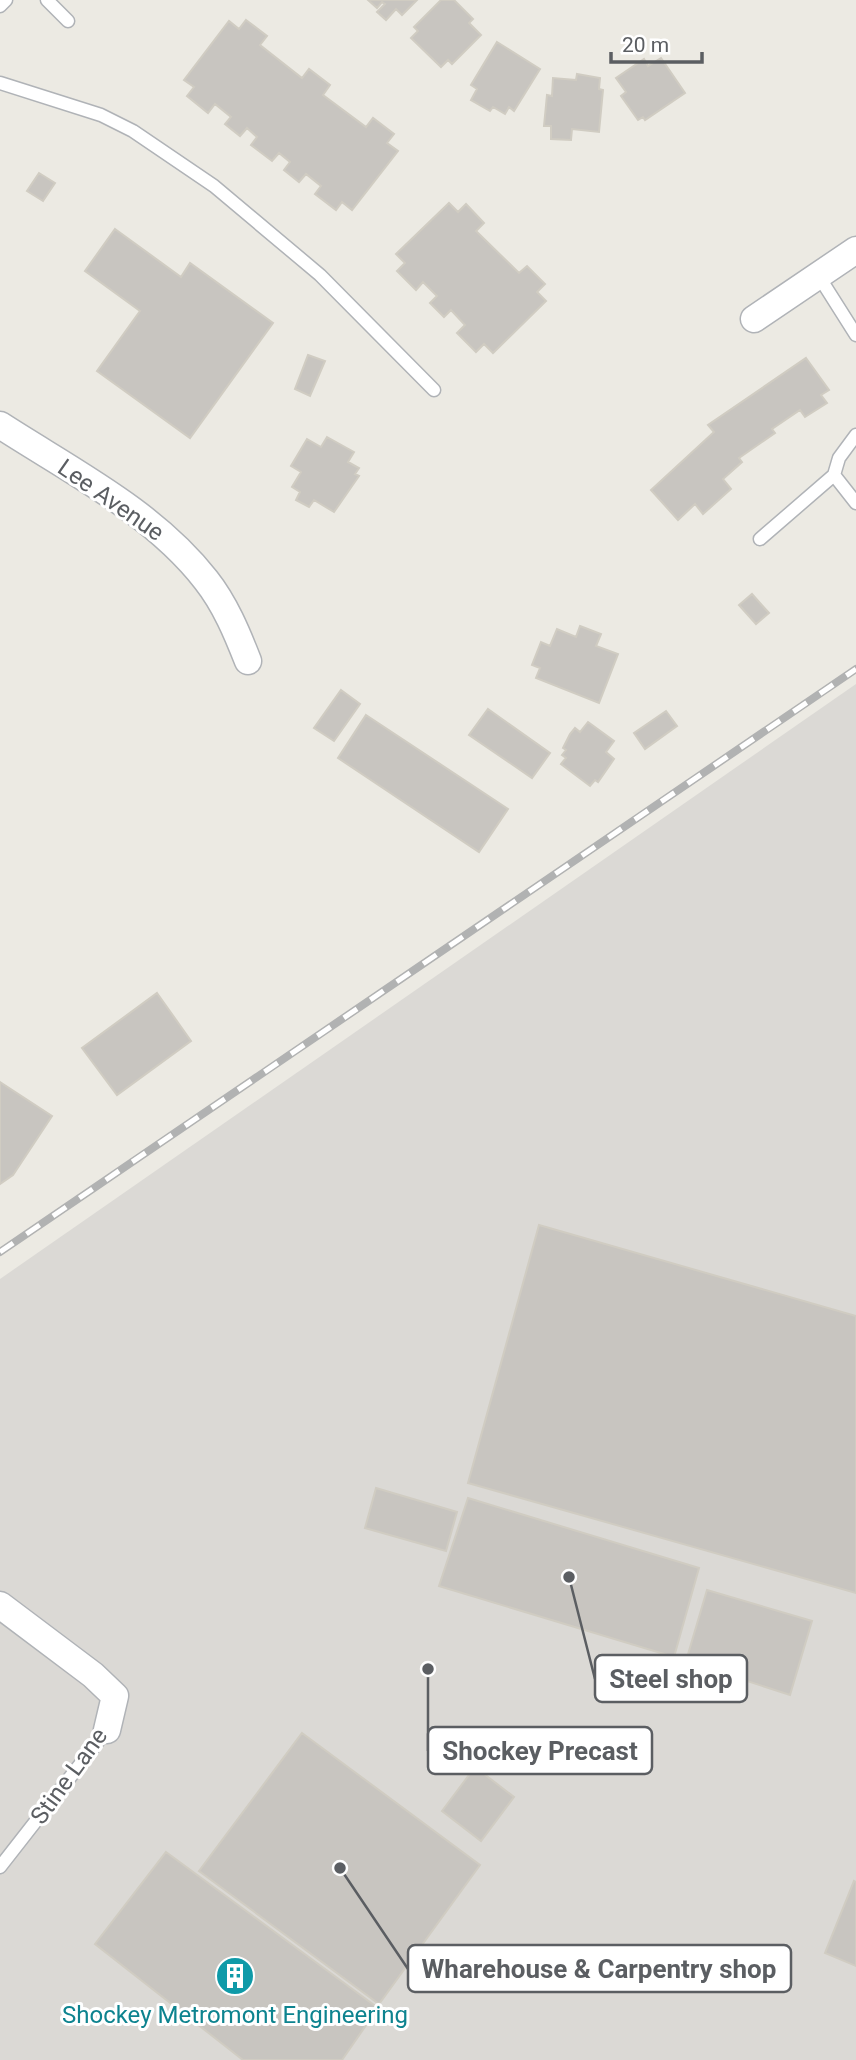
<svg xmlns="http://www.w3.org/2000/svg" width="856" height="2060" font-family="Roboto,sans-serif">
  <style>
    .industrial { fill: #dbd9d5 }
    .building { fill: #c8c5c0; stroke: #d0ccc2; stroke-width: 2 }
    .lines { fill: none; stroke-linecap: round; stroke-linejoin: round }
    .lane-casing { stroke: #b0b3b7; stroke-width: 15 }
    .street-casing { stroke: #b0b3b7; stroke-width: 29 }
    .lane { stroke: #fff; stroke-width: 12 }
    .street { stroke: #fff; stroke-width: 26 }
    .rail-casing { stroke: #b1b2b2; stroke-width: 8 }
    .rail { stroke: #fff; stroke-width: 5; stroke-dasharray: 16; stroke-linecap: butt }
    .labels { text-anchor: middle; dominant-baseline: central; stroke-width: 6; stroke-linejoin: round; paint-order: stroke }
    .street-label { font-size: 24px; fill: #5b5e62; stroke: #fff }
    .culture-label { font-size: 24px; fill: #0d838f; stroke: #fff }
    .leader { fill: none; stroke: #5b5e62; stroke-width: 2.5 }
    .callout-dot { fill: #5b5e62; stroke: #fff; stroke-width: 2.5 }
    .callout { fill: #fff; stroke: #5b5e62; stroke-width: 2.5 }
    .callout-label { font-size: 26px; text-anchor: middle; font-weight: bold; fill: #5b5e62 }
  </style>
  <rect width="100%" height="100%" fill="#eceae3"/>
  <path class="industrial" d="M 856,684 L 856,2060 L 0,2060 L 0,1279 Z"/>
  <path class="building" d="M 368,0 L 417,0 L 402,15 L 396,9 L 386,20 L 377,12 L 385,4 L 382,2 L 377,8 Z
    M 441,0 L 454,0 L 473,19 L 469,23 L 481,35 L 452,64 L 448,60 L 441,67 L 411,38 L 418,31 L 414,27 Z
    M 246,20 L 267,36 L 260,45 L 302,78 L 309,69 L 330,85 L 323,95 L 366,127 L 373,118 L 394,134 L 387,143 L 398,151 L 352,210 L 342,202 L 336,210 L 315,194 L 321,186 L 306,174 L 299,182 L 284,170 L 290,162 L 279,153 L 272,161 L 251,145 L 257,137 L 247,128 L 240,136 L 225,124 L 231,117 L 215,104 L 208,113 L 187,96 L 194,87 L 184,80 L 229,21 L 239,29 Z
    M 497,42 L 540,69 L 514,111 L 509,107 L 505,114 L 493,107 L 490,111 L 471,100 L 477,89 L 471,85 Z
    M 661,58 L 685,93 L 645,120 L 643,117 L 638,120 L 621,96 L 626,92 L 616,78 L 644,59 L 648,66 Z
    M 577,74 L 600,78 L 599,89 L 603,90 L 599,132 L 572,129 L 571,140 L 551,139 L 551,126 L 544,126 L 547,95 L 552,96 L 553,78 L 576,80 Z
    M 39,173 L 55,183 L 43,201 L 27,191 Z
    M 449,203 L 458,212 L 466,204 L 484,223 L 476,231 L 519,273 L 527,266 L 545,284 L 537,292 L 546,301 L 493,353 L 484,344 L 476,352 L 457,333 L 465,325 L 451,310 L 444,317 L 430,303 L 437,296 L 423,282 L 416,290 L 397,271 L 405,263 L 396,254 Z
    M 115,229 L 181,277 L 190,263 L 273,323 L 190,438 L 97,371 L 140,311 L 85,271 Z
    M 308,355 L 325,361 L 310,396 L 295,389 Z
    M 806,358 L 829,390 L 821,395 L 827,403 L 805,417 L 800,410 L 772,429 L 775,433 L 739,458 L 742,462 L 723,479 L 731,489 L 703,514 L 695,504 L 678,520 L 651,490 L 714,432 L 708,425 Z
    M 327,437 L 354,452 L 348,462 L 359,468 L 355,474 L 359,476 L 334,512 L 314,500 L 309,507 L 296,500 L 300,492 L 292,487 L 301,472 L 291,466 L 307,439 L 321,447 Z
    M 752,594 L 769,613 L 756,624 L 739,605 Z
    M 580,626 L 601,634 L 596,646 L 618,654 L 599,703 L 536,678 L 540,668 L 532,665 L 541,642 L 550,646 L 557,629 L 576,637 Z
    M 341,690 L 360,704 L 334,741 L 314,728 Z
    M 488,709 L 550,753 L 532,778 L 469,735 Z
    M 666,711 L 677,726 L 645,749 L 634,733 Z
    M 366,715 L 508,809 L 479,852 L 338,758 Z
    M 588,722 L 614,741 L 606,752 L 614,759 L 598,782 L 595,780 L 590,786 L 561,764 L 566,758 L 562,755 L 566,750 L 563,748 L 570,734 L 575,728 L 580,732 Z
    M 157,993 L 191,1041 L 117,1095 L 82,1048 Z
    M 0,1082 L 52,1116 L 13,1175 L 0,1184 Z
    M 539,1225 L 856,1316 L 856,1593 L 468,1483 Z
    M 376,1488 L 457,1512 L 446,1551 L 365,1528 Z
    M 468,1498 L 699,1568 L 674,1657 L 439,1586 Z
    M 707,1590 L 812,1621 L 790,1695 L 686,1661 Z
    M 302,1733 L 480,1865 L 379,2004 L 199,1871 Z
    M 475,1767 L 514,1797 L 481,1841 L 442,1811 Z
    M 166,1852 L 378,2008 L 342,2060 L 243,2060 L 95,1944 Z
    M 854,1881 L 856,1882 L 856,1966 L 825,1953 Z"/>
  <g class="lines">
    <defs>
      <path id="lane" d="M 47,0 L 68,21
        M 0,6 L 6,0
        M 0,83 L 101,115 L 133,131 L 214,186 L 320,275 L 434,390
        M 818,275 L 856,335
        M 856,435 L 839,458 L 834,475 L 856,503
        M 760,539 L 834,475
        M 0,1867 L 107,1730"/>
      <path id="street" d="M 754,319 L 856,250
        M 0,425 C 71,471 153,512 206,580 C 225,604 237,633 248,661
        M 0,1605 L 93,1675 L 115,1696 L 107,1730"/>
    </defs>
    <use href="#lane" class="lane-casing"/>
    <use href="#street" class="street-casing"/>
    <use href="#lane" class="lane"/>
    <use href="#street" class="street"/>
    <defs>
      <path id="rail" d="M 0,1252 L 856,669"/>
    </defs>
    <use href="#rail" class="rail-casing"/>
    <use href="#rail" class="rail"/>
  </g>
  <defs>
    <symbol id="building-disc" viewBox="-11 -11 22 22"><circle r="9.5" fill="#0f9aa8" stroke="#fff"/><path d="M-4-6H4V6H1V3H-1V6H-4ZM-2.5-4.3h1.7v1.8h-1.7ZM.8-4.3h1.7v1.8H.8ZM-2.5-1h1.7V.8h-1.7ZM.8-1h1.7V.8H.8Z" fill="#fff"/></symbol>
  </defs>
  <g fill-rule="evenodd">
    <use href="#building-disc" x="213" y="1954" width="44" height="44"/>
  </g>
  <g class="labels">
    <g class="street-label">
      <text transform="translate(111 500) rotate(35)">Lee Avenue</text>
      <text transform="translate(69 1776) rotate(-54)">Stine Lane</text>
    </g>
    <g class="culture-label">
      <text x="235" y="2015">Shockey Metromont Engineering</text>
    </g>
  </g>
  <path class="leader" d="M569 1577L595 1679M428 1669L428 1751M340 1868L408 1969"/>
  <g class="callout-dot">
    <circle cx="569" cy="1577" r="7"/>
    <circle cx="428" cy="1669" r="7"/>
    <circle cx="340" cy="1868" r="7"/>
  </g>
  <g class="callout">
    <rect x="595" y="1655" width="152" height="47" rx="7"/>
    <rect x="428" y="1727" width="224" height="47" rx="7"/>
    <rect x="408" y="1945" width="383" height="47" rx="7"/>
  </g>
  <g class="callout-label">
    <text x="671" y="1688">Steel shop</text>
    <text x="540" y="1760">Shockey Precast</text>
    <text x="599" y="1978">Wharehouse &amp; Carpentry shop</text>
  </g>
  <path d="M611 52v10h91v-10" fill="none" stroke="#5b5e62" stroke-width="3.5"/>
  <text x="622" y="52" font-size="21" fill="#5b5e62" stroke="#ffffff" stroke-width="5" paint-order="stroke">20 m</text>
</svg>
